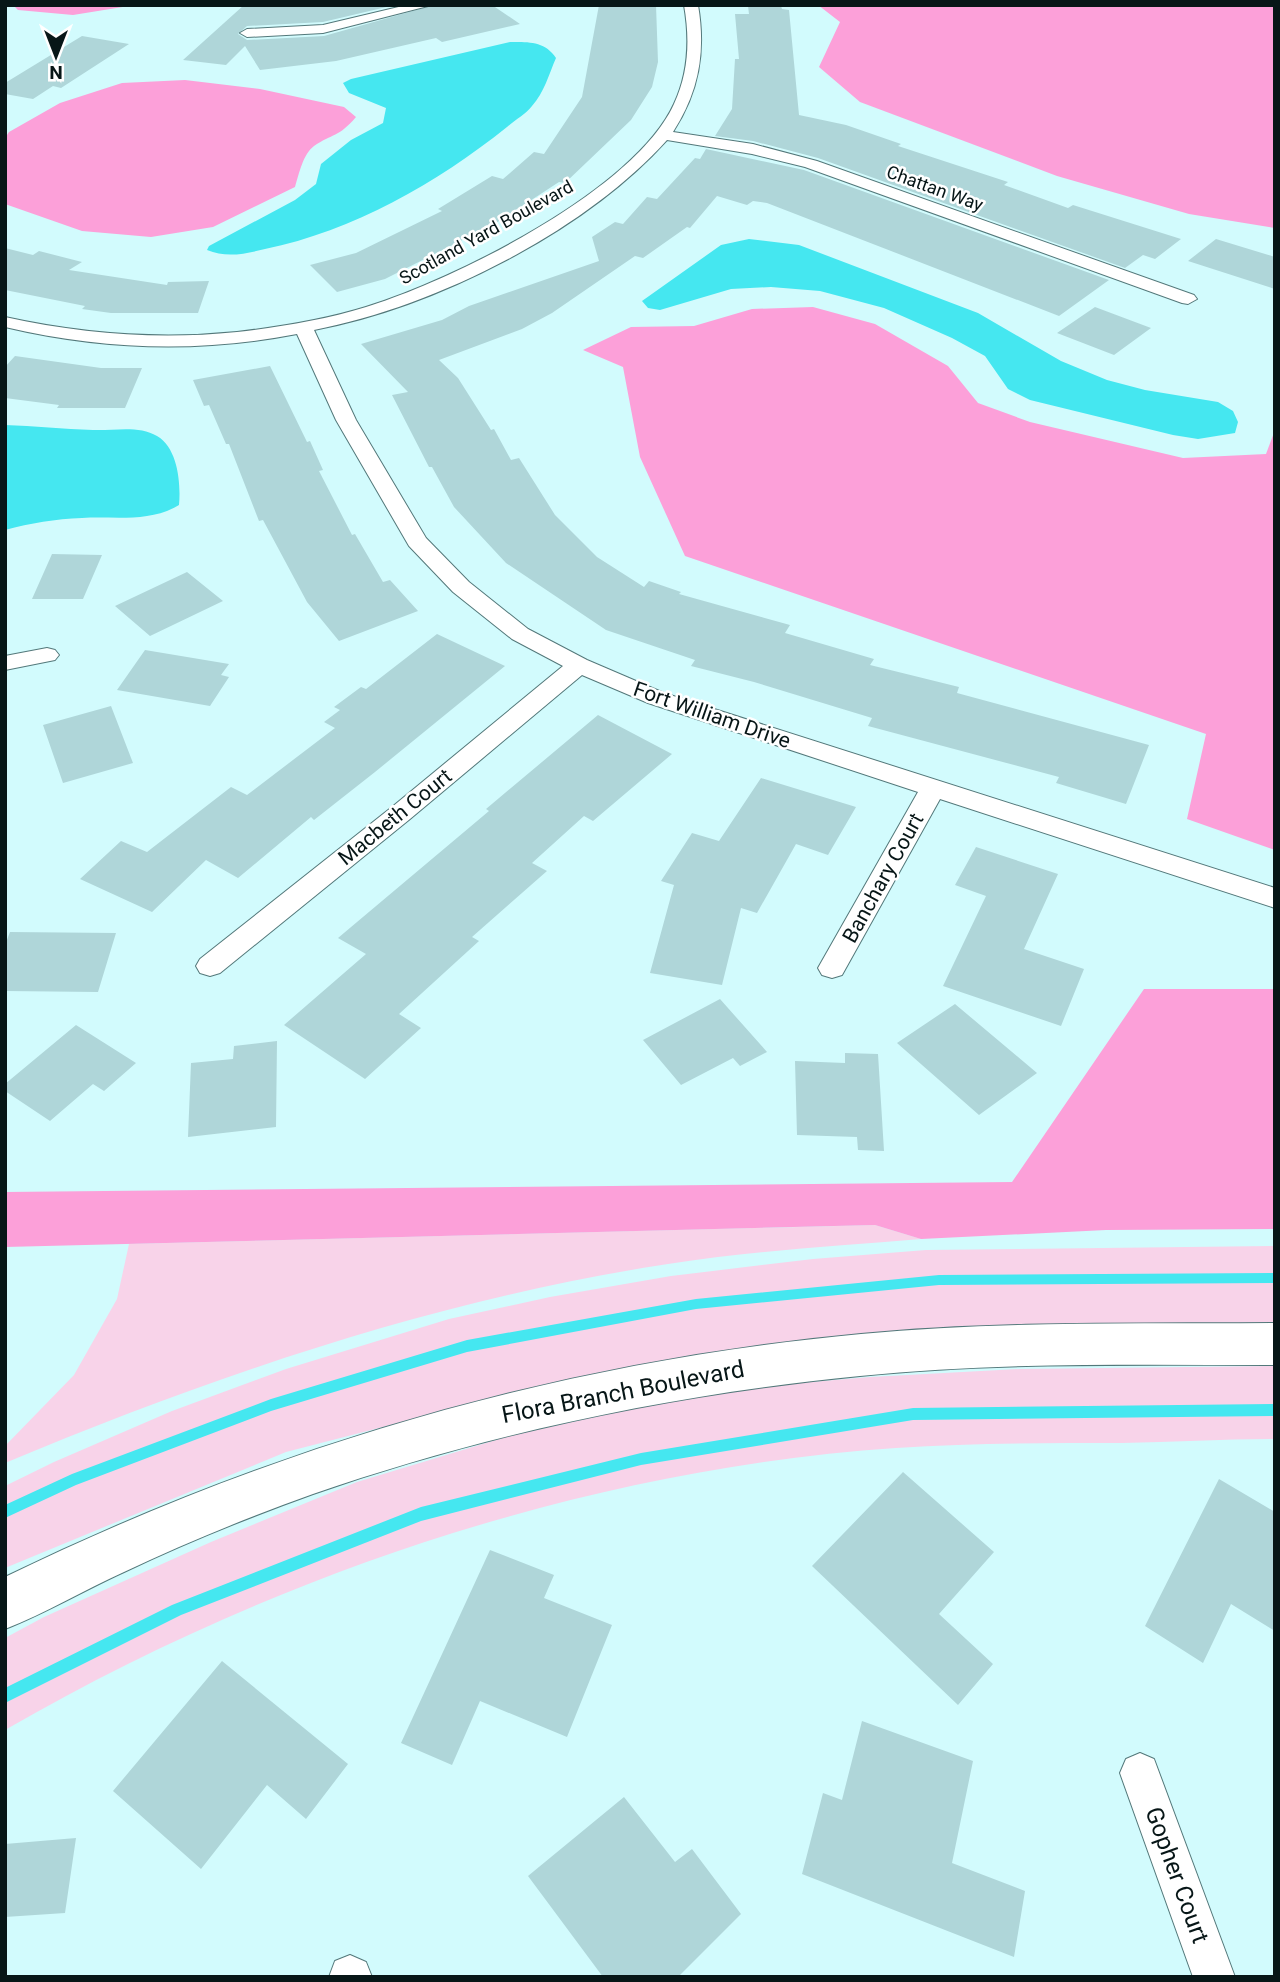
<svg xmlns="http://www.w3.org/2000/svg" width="1280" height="1982" font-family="Roboto,sans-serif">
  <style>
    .green { fill: #f8d3e9 }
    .forest { fill: #fca0d9 }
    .water { fill: #45e7f0 }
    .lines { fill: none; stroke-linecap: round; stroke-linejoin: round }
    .stream { fill: #45e7f0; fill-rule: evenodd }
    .building { fill: #afd6d9 }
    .street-casing { stroke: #53787a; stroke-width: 2 }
    .secondary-casing { stroke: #53787a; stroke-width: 2 }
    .street { fill: #fff; fill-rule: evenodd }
    .secondary { fill: #fff; fill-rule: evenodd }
    .labels { text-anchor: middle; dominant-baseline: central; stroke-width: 5; stroke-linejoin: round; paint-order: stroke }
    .far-street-label { font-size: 18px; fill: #071617; stroke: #fff }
    .street-label { font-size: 21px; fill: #071617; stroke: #fff }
    .near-street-label { font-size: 24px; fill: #071617; stroke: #fff }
  </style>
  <rect width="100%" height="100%" fill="#d2fbfd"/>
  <path class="green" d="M 875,1225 L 921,1239 C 837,1246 751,1251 668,1264 C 440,1299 218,1374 5,1463 L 5,1446 L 74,1375 L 117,1299 L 129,1244 Z
    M 1275,1246 L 1275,1329 L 538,1387 L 286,1452 L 5,1568 L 5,1486 L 54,1462 L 172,1411 L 286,1369 L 449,1319 L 550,1297 L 671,1276 L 813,1259 L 926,1250 Z
    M 1275,1366 L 1275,1439 C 1224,1439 1173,1442 1122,1443 C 1047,1443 972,1443 896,1448 C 587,1469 273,1575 5,1730 L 5,1638 L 44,1617 L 211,1542 L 357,1482 L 509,1436 L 630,1409 L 764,1386 L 870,1377 L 1020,1369 Z"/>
  <path class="forest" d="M 13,5 L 135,5 L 73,15 L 18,10 Z
    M 818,5 L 1275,5 L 1275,228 L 1189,214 L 1057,176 L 860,102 L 819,67 L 840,22 Z
    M 185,80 L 260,89 L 344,107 L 356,117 C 338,138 333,133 314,146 C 303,154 299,174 295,187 L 213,227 L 151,237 L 82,231 L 5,204 L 5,138 L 9,132 L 60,103 L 122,83 Z
    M 813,307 L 875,324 L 948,366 L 978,403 L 1030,422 L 1183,458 L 1266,454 L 1275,430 L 1275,850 L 1187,819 L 1206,734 L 685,556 L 640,457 L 623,367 L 583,350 L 631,327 L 694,326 L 752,309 Z
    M 1144,989 L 1275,989 L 1275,1229 L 1106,1230 L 921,1239 L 875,1225 L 5,1247 L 5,1192 L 1012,1182 Z"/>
  <path class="water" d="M 510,42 C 528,42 545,41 556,58 C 549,74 544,93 532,106 C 526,114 515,120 507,127 C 437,183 353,231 265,249 C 245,254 226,258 207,250 L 209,246 L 295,200 L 316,184 L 321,164 L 351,140 L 383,123 L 386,108 L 349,93 L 343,83 L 351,79 Z
    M 749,239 L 799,245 L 978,313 L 1061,361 L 1107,380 L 1145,390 L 1218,402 L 1233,411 L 1238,422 L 1235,433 L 1198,439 L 1173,435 L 1030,400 L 1008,389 L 985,356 L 952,338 L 884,308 L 820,291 L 771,287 L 731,289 L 660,310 L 648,308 L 642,301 L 721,245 Z
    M 5,425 C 34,426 63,429 93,430 C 113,431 139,425 157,436 C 178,448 181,484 179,505 C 149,523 116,516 82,518 C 55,519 31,523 5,530 Z"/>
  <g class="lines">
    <path class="stream" d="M 1275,1273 L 1275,1283 L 939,1285 L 696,1309 L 467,1352 L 271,1411 L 76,1485 L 5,1518 L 5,1505 L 72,1474 L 271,1399 L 467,1340 L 696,1299 L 939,1275 Z
      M 1275,1404 L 1275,1416 L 913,1420 L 641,1465 L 421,1521 L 181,1615 L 5,1703 L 5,1688 L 172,1605 L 421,1507 L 641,1453 L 913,1408 Z"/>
  </g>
  <path class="building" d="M 244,5 L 395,5 L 323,22 L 247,26 L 238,34 L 247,40 L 324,36 L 434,5 L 492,5 L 520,24 L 442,42 L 436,38 L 336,61 L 260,70 L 245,46 L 226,65 L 183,60 Z
    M 599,5 L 656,5 L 658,62 L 652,87 L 631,120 L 565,183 L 559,182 L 496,223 L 385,279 L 337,292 L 310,265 L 356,253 L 442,211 L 438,209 L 492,176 L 503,179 L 534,152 L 544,154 L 582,97 Z
    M 748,6 L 781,6 L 782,9 L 789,10 L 799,115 L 846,125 L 901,144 L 898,146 L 1008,182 L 1004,185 L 1068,208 L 1073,205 L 1181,239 L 1155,259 L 1143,255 L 1125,268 L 818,158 L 753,141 L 715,136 L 732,109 L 735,59 L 739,59 L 735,14 L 749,14 Z
    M 82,36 L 129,44 L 61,88 L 53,86 L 33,99 L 5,94 L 5,83 Z
    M 706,149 L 804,170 L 1109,280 L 1059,316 L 767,203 L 753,201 L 747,205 L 717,196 L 690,228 L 687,227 L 643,258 L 635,256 L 552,313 L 522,329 L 439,360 L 458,378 L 491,430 L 494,429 L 511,460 L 519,458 L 555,515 L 597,557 L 644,587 L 649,581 L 681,592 L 679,594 L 790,625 L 785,633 L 874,659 L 870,665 L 959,687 L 957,693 L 1149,745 L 1126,804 L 1056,783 L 1059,777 L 868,726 L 872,718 L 754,682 L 691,666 L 695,660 L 606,630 L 506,563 L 454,507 L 432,467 L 429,467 L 392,395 L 408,392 L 361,344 L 442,320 L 469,306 L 599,261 L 592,237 L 615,222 L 623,224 L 647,197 L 657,199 L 695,158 L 700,159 Z
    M 1216,239 L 1275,257 L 1275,289 L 1188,261 Z
    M 5,248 L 33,255 L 39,251 L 82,262 L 69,270 L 167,285 L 168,282 L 209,281 L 198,313 L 111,313 L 82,309 L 85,306 L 5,290 Z
    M 1095,307 L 1151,328 L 1114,355 L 1057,333 Z
    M 15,356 L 101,368 L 142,368 L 125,408 L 57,408 L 59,405 L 5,398 L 5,367 Z
    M 270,366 L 307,442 L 310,441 L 323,470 L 319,471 L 352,535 L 355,534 L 383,582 L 390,580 L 418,611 L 339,641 L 307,602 L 263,520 L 259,521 L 229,444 L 226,444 L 209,405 L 204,406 L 193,380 Z
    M 52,554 L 102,555 L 83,599 L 32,599 Z
    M 187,572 L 223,601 L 150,636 L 115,606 Z
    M 437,634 L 505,666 L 375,772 L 314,820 L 311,817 L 238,878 L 206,860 L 152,912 L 80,879 L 121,841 L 147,852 L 231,787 L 247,795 L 335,728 L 324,722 L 340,710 L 334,707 L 361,687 L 366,689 Z
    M 145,650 L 229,664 L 221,675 L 229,677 L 210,706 L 117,690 Z
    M 111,706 L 133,763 L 63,783 L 43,725 Z
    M 598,715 L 672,754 L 593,821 L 584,816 L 532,863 L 547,871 L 472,937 L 479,941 L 399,1014 L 421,1028 L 365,1079 L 284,1025 L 366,954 L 338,938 L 489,811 L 486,809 Z
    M 761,778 L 856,807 L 828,855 L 796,844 L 757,913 L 741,908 L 722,985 L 650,973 L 674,885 L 661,881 L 692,833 L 719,841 Z
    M 976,847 L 1058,874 L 1024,949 L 1084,969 L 1061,1026 L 943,986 L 986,896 L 955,885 Z
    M 10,932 L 116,933 L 98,992 L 5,991 L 5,945 Z
    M 720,999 L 767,1052 L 740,1066 L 733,1058 L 681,1085 L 643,1040 Z
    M 955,1004 L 1037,1073 L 979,1115 L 897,1043 Z
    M 76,1025 L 136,1063 L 104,1091 L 93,1084 L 50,1121 L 5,1091 L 5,1084 Z
    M 277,1041 L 276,1127 L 188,1137 L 191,1063 L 233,1059 L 234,1046 Z
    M 845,1053 L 878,1054 L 884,1151 L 858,1150 L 857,1137 L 797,1135 L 795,1061 L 845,1063 Z
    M 903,1472 L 994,1552 L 939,1614 L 993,1664 L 958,1705 L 812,1566 Z
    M 1219,1479 L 1275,1512 L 1275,1631 L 1231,1604 L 1203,1663 L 1145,1626 Z
    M 490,1550 L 554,1575 L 544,1598 L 612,1625 L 567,1737 L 480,1701 L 452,1765 L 401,1743 Z
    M 222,1661 L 348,1764 L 306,1819 L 267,1785 L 201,1869 L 113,1791 Z
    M 862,1721 L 973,1761 L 952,1863 L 1025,1891 L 1014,1957 L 802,1874 L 823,1793 L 842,1800 Z
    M 624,1797 L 675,1862 L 692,1849 L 741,1914 L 678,1977 L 603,1977 L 528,1876 Z
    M 76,1838 L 65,1913 L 5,1917 L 5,1844 Z"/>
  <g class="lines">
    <defs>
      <path id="street" d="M 407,5 L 432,5 L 323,33 L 247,37 L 240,33 L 247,29 L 323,25 Z
        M 684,5 L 698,5 C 706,52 699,92 673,132 L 753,144 L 817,161 L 1194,295 L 1197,299 L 1188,304 L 1182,303 L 805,167 L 752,154 L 667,140 C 584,232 435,307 314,330 L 356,420 L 426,538 L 469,582 L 528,629 L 587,660 L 664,693 L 1275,888 L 1275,908 L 940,799 L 842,975 L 832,978 L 822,975 L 818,968 L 918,792 L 648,703 L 582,675 L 410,819 L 220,973 L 210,976 L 200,973 L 196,966 L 200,959 L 392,807 L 563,666 L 512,639 L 453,592 L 409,546 L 336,420 L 297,334 C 200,353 102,350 5,327 L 5,317 C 82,334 158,340 237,332 C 280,327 324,320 366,307 C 454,280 635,190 674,104 C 689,72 690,39 684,5 Z
        M 47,648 L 55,650 L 59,655 L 55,660 L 5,670 L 5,656 Z
        M 1140,1753 L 1154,1759 L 1235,1977 L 1193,1977 L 1120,1773 L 1126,1759 Z
        M 350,1955 L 366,1962 L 372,1977 L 329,1977 L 335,1961 Z"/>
      <path id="secondary" d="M 1275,1323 L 1275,1365 C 1137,1365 997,1362 860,1376 C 674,1394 489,1433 313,1494 C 249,1517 185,1543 124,1572 C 84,1590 46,1613 5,1629 L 5,1577 C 276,1445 560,1362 861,1334 C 998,1321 1137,1324 1275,1323 Z"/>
    </defs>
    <use href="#street" class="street-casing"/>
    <use href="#secondary" class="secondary-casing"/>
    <use href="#street" class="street"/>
    <use href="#secondary" class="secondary"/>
  </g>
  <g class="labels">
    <g class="far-street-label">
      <text transform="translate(935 188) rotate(20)">Chattan Way</text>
      <text transform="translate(486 232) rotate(-29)">Scotland Yard Boulevard</text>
    </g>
    <g class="street-label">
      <text transform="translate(712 715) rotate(19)">Fort William Drive</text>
      <text transform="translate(395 817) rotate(-39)">Macbeth Court</text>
      <text transform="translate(883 878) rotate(-61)">Banchary Court</text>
    </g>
    <g class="near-street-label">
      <text transform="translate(623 1392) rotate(-11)">Flora Branch Boulevard</text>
      <text transform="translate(1177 1875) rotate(70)">Gopher Court</text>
    </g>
  </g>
  <rect width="1280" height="1982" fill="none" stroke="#071617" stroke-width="14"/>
  <g transform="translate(56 56) rotate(180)" stroke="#ffffff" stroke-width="5" paint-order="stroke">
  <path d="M0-5L12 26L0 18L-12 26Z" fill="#071617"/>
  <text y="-10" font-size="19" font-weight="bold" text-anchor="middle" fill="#071617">N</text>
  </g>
</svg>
